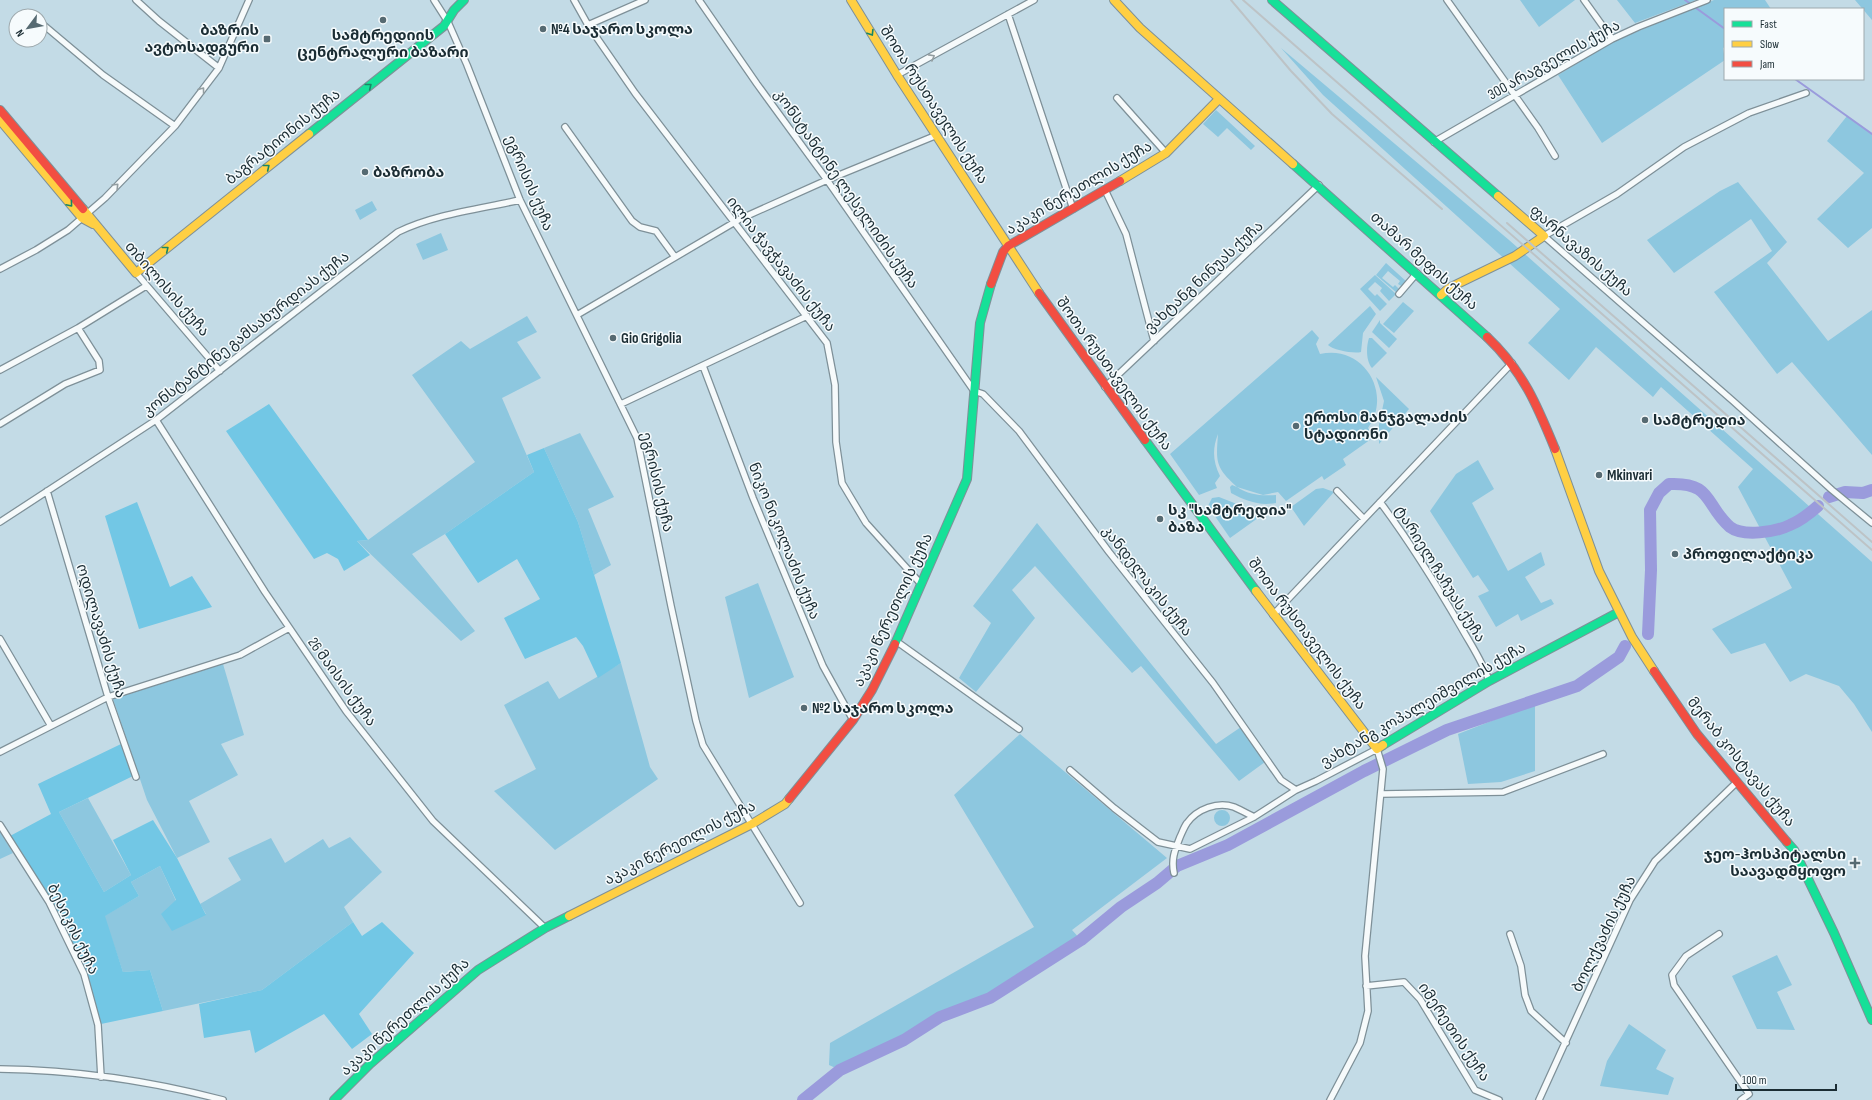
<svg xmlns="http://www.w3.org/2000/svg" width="1872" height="1100" font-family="'Sofia Sans Condensed','Noto Sans Georgian',sans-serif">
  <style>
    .green { fill: #8dc7df }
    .forest { fill: #72c7e5 }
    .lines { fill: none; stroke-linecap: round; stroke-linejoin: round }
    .stream { stroke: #9a9bdc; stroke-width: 2 }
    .river { stroke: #9a9bdc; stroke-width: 12 }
    .street-casing { stroke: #7e9098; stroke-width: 8 }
    .fast-casing { stroke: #7e9098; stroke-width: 10 }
    .slow-casing { stroke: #7e9098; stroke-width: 10 }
    .jam-casing { stroke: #7e9098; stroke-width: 10 }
    .street { stroke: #f6fafb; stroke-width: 5.5 }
    .fast { stroke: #16e098; stroke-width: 8 }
    .slow { stroke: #ffcf43; stroke-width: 8 }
    .jam { stroke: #f24e42; stroke-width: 8 }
    .rail { stroke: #bdc3c6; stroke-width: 2 }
    .oneway { stroke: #188666 }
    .oneway2 { stroke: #939ea1 }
    .poi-dot { fill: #566a72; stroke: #f6fbfd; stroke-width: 1.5 }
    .labels { text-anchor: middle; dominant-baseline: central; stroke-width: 3; stroke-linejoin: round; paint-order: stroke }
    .poi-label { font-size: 15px; font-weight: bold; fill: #1b2d34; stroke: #f6fbfd; text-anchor: start }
    .street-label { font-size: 15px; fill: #1b2d34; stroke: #f6fbfd }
  </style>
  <rect width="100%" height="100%" fill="#c3dbe6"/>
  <path class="green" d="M 1520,0 L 1575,0 L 1539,27 Z
    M 1617,0 L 1696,0 L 1635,23 Z
    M 1714,0 L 1765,0 L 1771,9 L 1725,9 L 1725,47 L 1723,48 L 1725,60 L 1602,143 L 1558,75 L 1614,41 Z
    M 1855,0 L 1872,0 L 1872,20 Z
    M 1281,48 L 1509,240 L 1872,562 L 1872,732 L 1854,704 L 1839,686 L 1806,674 L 1790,682 L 1765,643 L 1731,654 L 1712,629 L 1792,588 L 1738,487 L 1753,469 L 1661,387 L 1653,397 L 1596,347 L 1569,380 L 1528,343 L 1560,309 L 1323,95 Z
    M 1216,110 L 1255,146 L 1251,150 L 1227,128 L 1218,137 L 1203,124 Z
    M 1847,116 L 1872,134 L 1872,228 L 1848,248 L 1817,219 L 1864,173 L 1827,141 Z
    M 1738,182 L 1787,242 L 1767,263 L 1828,341 L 1872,310 L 1872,455 L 1792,362 L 1777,374 L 1714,292 L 1772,251 L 1751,219 L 1674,273 L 1647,240 L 1720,191 Z
    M 372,201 L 377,210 L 360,220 L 355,210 Z
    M 441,233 L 448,250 L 423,260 L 416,244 Z
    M 1386,263 L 1407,282 L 1403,287 L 1398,284 L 1400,281 L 1388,271 L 1382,278 L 1393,287 L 1395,285 L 1400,290 L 1397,293 L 1376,275 Z
    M 1375,275 L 1396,294 L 1389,301 L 1380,291 L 1382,288 L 1375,282 L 1368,289 L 1375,296 L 1377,294 L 1387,304 L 1380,311 L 1360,289 Z
    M 1403,302 L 1414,311 L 1394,333 L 1383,324 Z
    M 1370,306 L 1376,314 L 1363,333 L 1361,352 C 1354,354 1333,350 1328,345 Z
    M 527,316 L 537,332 L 517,342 L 541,378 L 502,398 L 534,472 L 445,534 L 412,554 L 475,631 L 461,641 L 357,541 L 368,540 L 475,462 L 412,375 L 461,341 L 470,349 Z
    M 1380,320 L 1380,323 L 1397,339 L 1389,348 L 1372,332 Z
    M 1312,330 L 1319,338 L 1316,344 L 1320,354 C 1363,344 1393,393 1368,428 L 1374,437 L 1343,459 L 1346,465 L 1324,480 L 1322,476 L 1286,501 L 1278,492 L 1263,495 L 1237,487 C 1249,495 1261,496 1276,495 L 1276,503 C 1259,506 1246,501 1231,493 L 1230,487 L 1232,485 L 1237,487 C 1215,467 1216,462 1218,434 C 1212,449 1213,462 1220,476 L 1215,483 L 1217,488 L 1199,495 L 1170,454 Z
    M 1369,338 L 1372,338 L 1387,353 L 1372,368 C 1366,361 1366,347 1369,338 Z
    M 1376,377 L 1409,409 L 1379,444 L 1379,425 L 1384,401 Z
    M 580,433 L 614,497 L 588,509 L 611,565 L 594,575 L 578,522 L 544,448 Z
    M 1478,460 L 1494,489 L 1472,503 L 1508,571 L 1541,552 L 1545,565 L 1525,577 L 1541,603 L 1551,599 L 1554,604 L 1521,621 L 1518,614 L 1496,627 L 1478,596 L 1489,591 L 1478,575 L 1473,578 L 1430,511 L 1456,474 Z
    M 1323,488 L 1334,492 L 1304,526 L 1291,507 L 1316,489 Z
    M 1219,497 L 1247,508 L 1265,513 L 1230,538 L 1208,506 L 1212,498 Z
    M 1037,523 L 1216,744 L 1241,727 L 1265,762 L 1239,781 L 1141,666 L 1132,673 L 1035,566 L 1012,590 L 1035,618 L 976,692 L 959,678 L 991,623 L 973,606 Z
    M 758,583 L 794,677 L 749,698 L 725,597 Z
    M 621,663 L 650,767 L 658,779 L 555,850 L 494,791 L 536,769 L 504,705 L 548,681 L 559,699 Z
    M 223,664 L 244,735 L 221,744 L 238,775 L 189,801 L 210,842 L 177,858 L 147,800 L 113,699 Z
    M 1535,704 L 1535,771 L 1501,782 L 1468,784 L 1458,734 Z
    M 1020,734 L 1167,858 L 1072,930 L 1081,940 L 990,998 L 940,1017 L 904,1040 L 840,1070 L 829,1065 L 830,1043 L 1034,927 L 954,795 Z
    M 88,798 L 131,875 L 104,892 L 59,812 Z
    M1214 818a8 8 0 1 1 16 0a8 8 0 1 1-16 0Z
    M 0,832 L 13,853 L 0,859 Z
    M 350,837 L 382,872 L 344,907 L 353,922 L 262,990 L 163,1011 L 150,970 L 123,972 L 104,916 L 139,896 L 131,882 L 160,866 L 176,901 L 206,914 L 200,904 L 241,880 L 228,858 L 271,838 L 285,863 L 323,839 L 329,848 Z
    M 1777,955 L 1792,985 L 1777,992 L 1795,1030 L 1757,1029 L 1732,976 Z
    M 1629,1024 L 1666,1050 L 1656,1069 L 1674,1078 L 1668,1095 L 1600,1086 L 1607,1061 Z"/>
  <path class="forest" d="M 269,404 L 368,540 L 357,541 L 370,555 L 344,571 L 338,559 L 327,553 L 314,559 L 226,431 Z
    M 544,448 L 578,522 L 621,663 L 598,678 L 583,646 L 576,637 L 525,659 L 504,618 L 540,599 L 517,559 L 478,583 L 445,534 L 534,472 L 527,455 Z
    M 137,502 L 170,587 L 192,576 L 212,607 L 139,629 L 105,516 Z
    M 121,744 L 133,776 L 59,812 L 104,892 L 131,875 L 113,840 L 153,820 L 177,858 L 206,915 L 172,931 L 161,914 L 176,900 L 160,866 L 131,882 L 139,896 L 105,916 L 123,972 L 150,970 L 163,1011 L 101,1024 L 83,963 L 54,906 L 10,836 L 51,814 L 38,784 Z
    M 353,922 L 362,936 L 382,922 L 414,953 L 359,1014 L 372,1034 L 352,1049 L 324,1014 L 255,1053 L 250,1030 L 204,1038 L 199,1004 L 262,990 Z"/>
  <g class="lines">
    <path class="stream" d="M 1685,0 L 1725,29
      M 1795,79 L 1872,134
      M 803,1099 L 804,1100"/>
    <path class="river" d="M 1829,497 L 1845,492 L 1863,493 L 1872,490
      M 1648,634 L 1651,570 L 1650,510 L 1659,493 L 1669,484 C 1713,482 1704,504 1730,527 C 1743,537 1776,532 1790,525 C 1800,521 1809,514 1818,506
      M 803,1100 L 840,1070 L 904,1040 L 940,1017 L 990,998 L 1081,940 L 1121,907 L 1157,883 L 1177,866 L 1228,845 L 1364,771 L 1447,730 L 1577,686 L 1619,657 L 1625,646"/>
    <defs>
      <path id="street" d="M 136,0 L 159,21 L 219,68
        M 434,0 L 448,22 L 467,65 L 520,200 L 637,438 L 671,606 L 696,721 L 703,745 L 800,903
        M 574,0 L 588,25 L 635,93 L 827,343 L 835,385 L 836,442 L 842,483 L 866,523 L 921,584
        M 699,0 L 757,84 L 827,180 L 974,391 L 983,394 L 1019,431 L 1109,552 L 1213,683 L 1281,780 L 1296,790
        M 1447,0 L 1538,128 L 1555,156
        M 1584,0 L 1612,39
        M 1008,14 L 1073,209
        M 40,22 L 103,75 L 175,126
        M 588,25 L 645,0
        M 897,75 L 1034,0
        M 1806,93 L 1749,113 L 1684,147 L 1617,194 L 1544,236 L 1733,401 L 1832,490 L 1872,523
        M 1117,98 L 1166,153
        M 565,127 L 632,221 L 640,227 L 656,231 L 675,257
        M 1434,142 L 1612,39 L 1638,27 L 1707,0
        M 1105,190 L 1126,234 L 1154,341
        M 0,269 L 36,250 L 68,230 L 105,198 L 175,126 L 219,68 L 249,0
        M 136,273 L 220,371
        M 1399,294 L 1417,273
        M 577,315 L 740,219 L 827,180 L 937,135
        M 703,366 L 753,498 L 823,666 L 853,720
        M 0,370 L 78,328 L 146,286
        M 1105,387 L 1319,185
        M 621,404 L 807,316
        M 156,420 L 265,592 L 346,711 L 433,821 L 545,928
        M 0,424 L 65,384 L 100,370 L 99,361 L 78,328
        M 47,491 L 108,697 L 136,777
        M 1337,491 L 1364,519
        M 1380,502 C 1410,542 1436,584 1461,627 C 1471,645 1483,662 1489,681
        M 0,522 L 156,420 L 398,232 C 435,214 480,209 520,200
        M 1273,615 L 1512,363
        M 0,639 L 51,726
        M 896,641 L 1019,729
        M 0,752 L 108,697 L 240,655 L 289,628
        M 1070,770 L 1114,808 L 1158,842 L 1190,849 L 1254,817 L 1296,790 L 1316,781 L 1377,749 L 1383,769 L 1365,956 L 1368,1011 L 1360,1043 L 1330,1100
        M 1382,794 L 1503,792 L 1603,754
        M 0,825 L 49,902 L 84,974 L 98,1025 L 101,1077
        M 1174,873 C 1171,859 1175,850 1180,837 C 1182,833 1184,827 1187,823 C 1197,809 1218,801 1234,807 C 1241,810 1248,814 1254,817
        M 1510,934 L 1521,966 L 1525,995 L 1531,1011 L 1566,1043
        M 1719,934 L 1686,956 L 1672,975 L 1674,985 L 1749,1094 L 1741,1100
        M 1366,986 L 1404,982 L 1420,999 L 1475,1090 L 1499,1100
        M 0,1069 C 75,1070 151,1081 223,1100
        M 1539,1100 L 1630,900 L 1655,861 L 1737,782"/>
      <path id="fast" d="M 1272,0 L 1498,196
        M 309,134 L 444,26 L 454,10 L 464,0
        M 1293,164 L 1487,337
        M 1145,440 L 1256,591
        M 895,644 L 967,479 L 980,323 L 991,284
        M 1383,745 L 1489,681 L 1619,612
        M 1787,842 L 1794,850 L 1834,933 L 1872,1020
        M 334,1100 L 370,1064 L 478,970 L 545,928 L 569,916"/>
      <path id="slow" d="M 851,0 L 897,75 L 1039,293
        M 1114,0 L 1140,28 L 1293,164
        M 0,120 L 82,218 L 93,224
        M 1120,181 L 1166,153 L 1219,99
        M 83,209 L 136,273 L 309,134
        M 1441,295 L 1449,288 L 1515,256 L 1544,236 L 1498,196
        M 1555,449 L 1599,571 L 1632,637 L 1654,671
        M 1256,591 L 1377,749 L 1383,745
        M 569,916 L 752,824 L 785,804 L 789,799"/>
      <path id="jam" d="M 0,110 L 83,209
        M 991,284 L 1003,252 L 1008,246 L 1120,181
        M 1039,293 L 1145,440
        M 1487,337 C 1523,371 1537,405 1555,449
        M 1654,671 L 1697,734 L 1787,842
        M 789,799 L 853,720 L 872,690 L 895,644"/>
    </defs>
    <use href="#street" class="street-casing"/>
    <use href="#fast" class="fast-casing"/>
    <use href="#slow" class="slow-casing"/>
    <use href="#jam" class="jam-casing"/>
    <use href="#street" class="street"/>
    <use href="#fast" class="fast"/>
    <use href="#slow" class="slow"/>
    <use href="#jam" class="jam"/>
    <path class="rail" d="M 1231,0 L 1291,71 L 1332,114 L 1442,209
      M 1243,0 L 1872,550
      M 1507,223 L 1872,542"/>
  </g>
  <defs><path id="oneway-chevron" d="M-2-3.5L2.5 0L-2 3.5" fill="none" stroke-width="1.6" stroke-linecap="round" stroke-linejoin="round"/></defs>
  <g class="oneway">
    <use href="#oneway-chevron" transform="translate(871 33) rotate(58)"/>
    <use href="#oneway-chevron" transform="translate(369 86) rotate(-39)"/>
    <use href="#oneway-chevron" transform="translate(267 167) rotate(-39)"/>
    <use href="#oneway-chevron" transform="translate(70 204) rotate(50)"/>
    <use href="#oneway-chevron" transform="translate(166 249) rotate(-39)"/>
  </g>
  <g class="oneway2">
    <use href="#oneway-chevron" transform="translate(932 57) rotate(-29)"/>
    <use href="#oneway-chevron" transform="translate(202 90) rotate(-53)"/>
    <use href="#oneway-chevron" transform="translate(116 186) rotate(-46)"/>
  </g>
  <g class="poi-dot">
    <circle cx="383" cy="20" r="4"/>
    <circle cx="543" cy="29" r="4"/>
    <rect x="263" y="35" width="8" height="8" rx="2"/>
    <circle cx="365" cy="172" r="4"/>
    <circle cx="613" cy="338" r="4"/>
    <circle cx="1645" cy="420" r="4"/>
    <circle cx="1296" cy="426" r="4"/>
    <circle cx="1599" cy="475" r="4"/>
    <circle cx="1160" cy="519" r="4"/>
    <circle cx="1675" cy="554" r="4"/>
    <circle cx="804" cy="708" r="4"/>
    <path d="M1853 857h4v4h4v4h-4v4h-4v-4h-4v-4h4z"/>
  </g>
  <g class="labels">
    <g class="poi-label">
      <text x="551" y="29">№4 საჯარო სკოლა</text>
      <text x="259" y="30" text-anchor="end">ბაზრის<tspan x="259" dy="17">ავტოსადგური</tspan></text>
      <text x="383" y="35" text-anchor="middle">სამტრედიის<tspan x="383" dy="17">ცენტრალური ბაზარი</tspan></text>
      <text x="373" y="172">ბაზრობა</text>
      <text x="621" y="338">Gio Grigolia</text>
      <text x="1304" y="417">ეროსი მანჯგალაძის<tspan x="1304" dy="17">სტადიონი</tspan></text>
      <text x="1653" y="420">სამტრედია</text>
      <text x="1607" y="475">Mkinvari</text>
      <text x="1168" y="510">სკ "სამტრედია"<tspan x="1168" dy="17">ბაზა</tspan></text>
      <text x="1683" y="554">პროფილაქტიკა</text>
      <text x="812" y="708">№2 საჯარო სკოლა</text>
      <text x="1846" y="854" text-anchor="end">ჯეო-ჰოსპიტალსი<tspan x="1846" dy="17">საავადმყოფო</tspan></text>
    </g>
    <g class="street-label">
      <text transform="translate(1554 60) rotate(-29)">300 არაგველის ქუჩა</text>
      <text transform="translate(934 105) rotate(57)">შოთა რუსთაველის ქუჩა</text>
      <text transform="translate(283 137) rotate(-39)">ბაგრატიონის ქუჩა</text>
      <text transform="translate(529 183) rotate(67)">ეგრისის ქუჩა</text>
      <text transform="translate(1079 188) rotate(-31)">აკაკი წერეთლის ქუჩა</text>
      <text transform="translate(846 189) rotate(55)">კონსტანტინე ლესელიძის ქუჩა</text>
      <text transform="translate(1581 251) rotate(41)">ფარნავაზის ქუჩა</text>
      <text transform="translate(1424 261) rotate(42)">თამარ მეფის ქუჩა</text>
      <text transform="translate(781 264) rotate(52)">ილია ჭავჭავაძის ქუჩა</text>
      <text transform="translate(1204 277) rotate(-43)">ვახტანგ ნინუას ქუჩა</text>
      <text transform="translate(167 289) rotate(49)">თბილისის ქუჩა</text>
      <text transform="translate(246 334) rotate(-38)">კონსტანტინე გამსახურდიას ქუჩა</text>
      <text transform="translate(1114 374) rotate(54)">შოთა რუსთაველის ქუჩა</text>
      <text transform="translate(657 482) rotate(77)">ეგრისის ქუჩა</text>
      <text transform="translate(784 541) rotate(68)">ნიკო ნიკოლაძის ქუჩა</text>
      <text transform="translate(1440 574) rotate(58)">ტარიელ ჩაჩუას ქუჩა</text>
      <text transform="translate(1147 581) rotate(52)">კანდელაკის ქუჩა</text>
      <text transform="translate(893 610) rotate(-65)">აკაკი წერეთლის ქუჩა</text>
      <text transform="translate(101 631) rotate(73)">ოდილავაძის ქუჩა</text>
      <text transform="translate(1307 634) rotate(53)">შოთა რუსთაველის ქუჩა</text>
      <text transform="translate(342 682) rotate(54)">26 მაისის ქუჩა</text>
      <text transform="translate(1423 705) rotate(-30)">ვახტანგ კოპალეიშვილის ქუჩა</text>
      <text transform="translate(1741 762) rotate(51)">მერაბ კოსტავას ქუჩა</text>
      <text transform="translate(680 843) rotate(-27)">აკაკი წერეთლის ქუჩა</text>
      <text transform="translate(73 929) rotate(64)">ბესიკის ქუჩა</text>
      <text transform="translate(1604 934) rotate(-64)">ბოლქვაძის ქუჩა</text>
      <text transform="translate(405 1017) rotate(-42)">აკაკი წერეთლის ქუჩა</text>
      <text transform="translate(1454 1032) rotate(56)">იმერეთის ქუჩა</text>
    </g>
  </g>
  <rect x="1724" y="8" width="140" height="72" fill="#f6fbfd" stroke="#9ea9ad"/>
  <rect x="1732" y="21" width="20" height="6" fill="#16e098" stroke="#9ea9ad"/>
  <text x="1760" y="28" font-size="12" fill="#1b2d34">Fast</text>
  <rect x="1732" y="41" width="20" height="6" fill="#ffcf43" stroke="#9ea9ad"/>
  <text x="1760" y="48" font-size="12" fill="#1b2d34">Slow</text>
  <rect x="1732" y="61" width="20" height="6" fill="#f24e42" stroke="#9ea9ad"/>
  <text x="1760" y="68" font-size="12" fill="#1b2d34">Jam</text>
  <g transform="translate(28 28) rotate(238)"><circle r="19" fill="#f6fbfd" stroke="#9ea9ad"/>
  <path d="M0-3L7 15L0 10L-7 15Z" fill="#566a72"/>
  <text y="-6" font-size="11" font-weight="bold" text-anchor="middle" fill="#1b2d34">N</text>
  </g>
  <path d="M1736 1084v6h100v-6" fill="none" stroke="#1b2d34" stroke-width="2"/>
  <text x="1742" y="1084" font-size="12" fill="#1b2d34" stroke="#f6fbfd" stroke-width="3" paint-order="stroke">100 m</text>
</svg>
